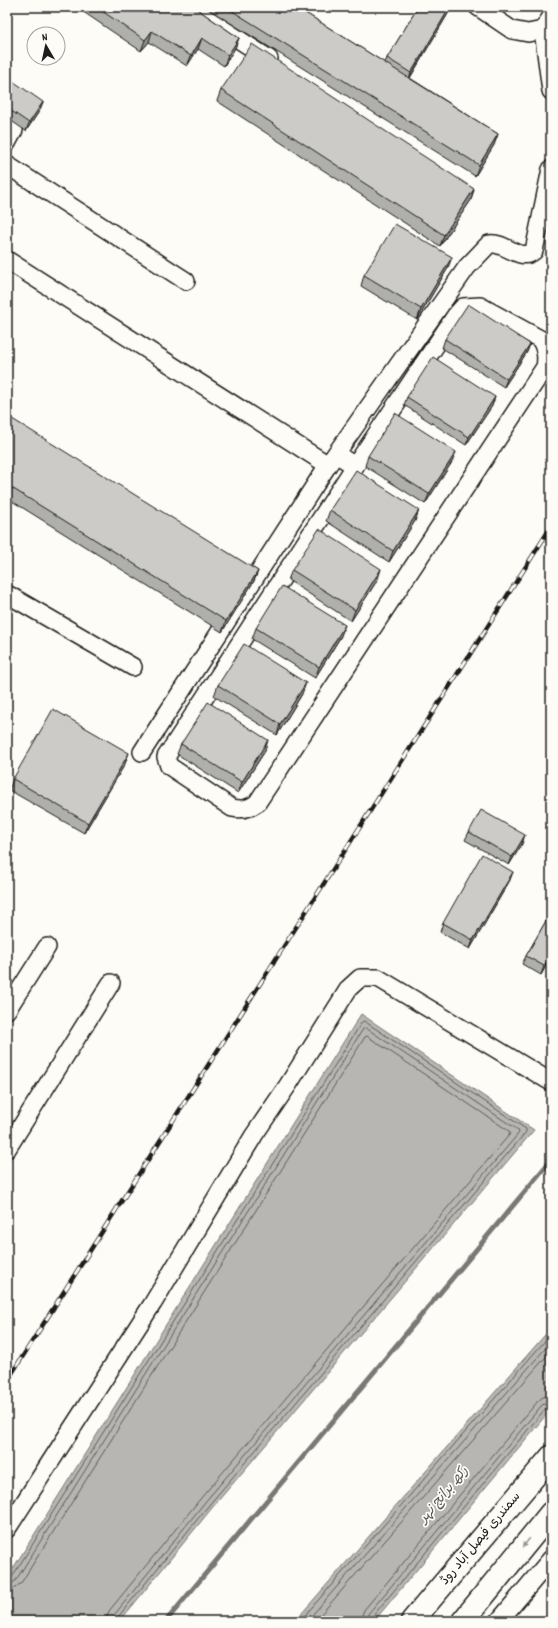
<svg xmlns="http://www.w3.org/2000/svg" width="558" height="1628" font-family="Dekko,'Playpen Sans Arabic',sans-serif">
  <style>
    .water { fill: #b7b6b2; stroke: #797876 }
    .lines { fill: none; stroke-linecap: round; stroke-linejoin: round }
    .shore { stroke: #5a5a58; stroke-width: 1 }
    .stream { stroke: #797876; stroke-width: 5 }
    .minor-casing { stroke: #1c1c1c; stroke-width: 20 }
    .major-casing { stroke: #1c1c1c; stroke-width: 25 }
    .minor { stroke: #fdfcf7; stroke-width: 17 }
    .major { stroke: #fdfcf7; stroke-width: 22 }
    .rail-casing { stroke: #1c1c1c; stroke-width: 4.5 }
    .rail { stroke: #fdfcf7; stroke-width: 3; stroke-dasharray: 9; stroke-linecap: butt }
    .wall { fill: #afafac; stroke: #1c1c1c }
    .shaded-wall { fill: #8f8e8c; stroke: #1c1c1c }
    .building { fill: #cccbc8; stroke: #1c1c1c }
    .oneway { fill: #989794 }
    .labels { text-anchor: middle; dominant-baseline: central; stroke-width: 3.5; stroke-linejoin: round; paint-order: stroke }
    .street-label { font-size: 13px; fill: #1c1c1c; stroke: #fdfcf7 }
    .water-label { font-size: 14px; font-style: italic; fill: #5a5a58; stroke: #fdfcf7 }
  </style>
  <rect width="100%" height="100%" fill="#fdfcf7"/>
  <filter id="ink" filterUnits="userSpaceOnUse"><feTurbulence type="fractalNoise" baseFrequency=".025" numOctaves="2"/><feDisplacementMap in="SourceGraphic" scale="8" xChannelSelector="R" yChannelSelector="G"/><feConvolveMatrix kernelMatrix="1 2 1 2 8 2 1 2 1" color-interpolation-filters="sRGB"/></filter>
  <g filter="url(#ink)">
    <path class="water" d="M 361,1014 L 534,1130 L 212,1508 L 120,1621 L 7,1621 L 7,1578 Z
      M 551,1328 L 551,1409 L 374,1621 L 295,1621 Z"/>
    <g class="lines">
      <path class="shore" d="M 7,1579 L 12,1577 L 362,1022 L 364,1021 L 526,1129 L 526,1132 L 209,1505 L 118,1617 L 117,1621
        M 7,1584 L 13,1583 L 16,1580 L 363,1029 L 366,1028 L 518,1130 L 519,1133 L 205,1502 L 115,1614 L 112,1621
        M 7,1590 L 15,1588 L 21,1583 L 365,1037 L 367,1036 L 509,1131 L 510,1134 L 201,1498 L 109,1611 L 106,1621
        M 300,1621 L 551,1334
        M 307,1621 L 551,1342
        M 315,1621 L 551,1351
        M 360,1621 L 364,1610 L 538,1401 L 543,1397 L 551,1395
        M 366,1621 L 368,1614 L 542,1405 L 551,1401
        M 371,1621 L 372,1617 L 546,1408 L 551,1407"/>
      <path class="stream" d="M 166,1621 L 551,1160"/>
      <defs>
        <path id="minor" d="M 195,7 L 198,13 L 269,59
          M 478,7 L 512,30 L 528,33 L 543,30
          M 551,17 L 543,30 L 551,91
          M 7,126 L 14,130 L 7,143
          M 7,165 L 186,281
          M 7,260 L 328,465
          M 336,454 L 355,466 L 166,757 L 169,766 L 232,808 C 242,810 249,809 257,803 L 545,367 C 547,357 546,348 540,339 L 480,306 L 463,307 L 456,315 L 355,466
          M 7,594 L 133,667
          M 142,752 L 328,465 L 467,267 L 489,244 C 505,241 520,263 534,251 L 551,169
          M 7,1010 L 47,947
          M 7,1149 L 111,983
          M 7,1529 L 153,1303 L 254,1135 L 288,1085 L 349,988 L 360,978 L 378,978 L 551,1082
          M 499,1621 L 551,1559"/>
        <path id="major" d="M 412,1621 L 551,1457
          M 463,1621 L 551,1513"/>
      </defs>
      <use href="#minor" class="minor-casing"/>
      <use href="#major" class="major-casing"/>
      <use href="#minor" class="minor"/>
      <use href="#major" class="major"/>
      <defs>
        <path id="rail" d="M 7,1381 L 551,527"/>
      </defs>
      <use href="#rail" class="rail-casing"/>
      <use href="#rail" class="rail"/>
    </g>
    <path class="wall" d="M 76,7 L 194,7 L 239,38 L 235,48 L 224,66 L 198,49 L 187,66 L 149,42 L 141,51 Z
      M 205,7 L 296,7 L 385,63 L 387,58 L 418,7 L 451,7 L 449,12 L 410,78 L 498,134 L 494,145 L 475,176 Z
      M 7,77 L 40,110 L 26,131 L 7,118 Z
      M 221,90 L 474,189 L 471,200 L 440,246 L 217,101 Z
      M 448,268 L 417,320 L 361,286 L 364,275 Z
      M 445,339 L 530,344 L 527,352 L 504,387 L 442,348 Z
      M 407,397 L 495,397 L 492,406 L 466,445 L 404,405 Z
      M 7,420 L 258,571 L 254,581 L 222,632 L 7,498 Z
      M 368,456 L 452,462 L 425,504 L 365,466 Z
      M 330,510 L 419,510 L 415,521 L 389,562 L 326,521 Z
      M 292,570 L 378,579 L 351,621 L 288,580 Z
      M 256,628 L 341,636 L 315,678 L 252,639 Z
      M 218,685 L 302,694 L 277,735 L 214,696 Z
      M 181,744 L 265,751 L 238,793 L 177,754 Z
      M 125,764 L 84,833 L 9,790 L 13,779 Z
      M 469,832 L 522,844 L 509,865 L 465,840 Z
      M 510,880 L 470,949 L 440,932 L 443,923 Z
      M 551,912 L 551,957 L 541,975 L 522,964 L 526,956 Z"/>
    <path class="shaded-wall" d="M 450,7 L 451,7 L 449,12 L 408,81 L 411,73 Z
      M 152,31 L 149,42 L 141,51 L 145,40 Z
      M 202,38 L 198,49 L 187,66 L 191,56 Z
      M 239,38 L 235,48 L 224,66 L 228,55 Z
      M 43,102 L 40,110 L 26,131 L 29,123 Z
      M 498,134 L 494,145 L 475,176 L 479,165 Z
      M 474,189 L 471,200 L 440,246 L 444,235 Z
      M 452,257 L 448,268 L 417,320 L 421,309 Z
      M 530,344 L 527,352 L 504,387 L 507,379 Z
      M 495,397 L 492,406 L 466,445 L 469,437 Z
      M 456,452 L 452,462 L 425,504 L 429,494 Z
      M 419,510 L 415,521 L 389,562 L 393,551 Z
      M 381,569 L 378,579 L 351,621 L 355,610 Z
      M 258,571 L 254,581 L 222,632 L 226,621 Z
      M 345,625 L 341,636 L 315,678 L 319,667 Z
      M 306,683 L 302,694 L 277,735 L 280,724 Z
      M 268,740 L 265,751 L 238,793 L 242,782 Z
      M 129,753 L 125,764 L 84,833 L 88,823 Z
      M 525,835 L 522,844 L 509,865 L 512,857 Z
      M 513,872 L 510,880 L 470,949 L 473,940 Z
      M 551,954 L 551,957 L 541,975 L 544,966 Z"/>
    <path class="building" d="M 96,7 L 194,7 L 239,38 L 228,55 L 202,38 L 191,56 L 152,31 L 145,40 Z
      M 226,7 L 296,7 L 498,134 L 479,165 Z
      M 418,7 L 450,7 L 411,73 L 387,58 Z
      M 252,44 L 474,189 L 444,235 L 221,90 Z
      M 7,77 L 43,102 L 29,123 L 7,108 Z
      M 395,224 L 452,257 L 421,309 L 364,275 Z
      M 468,304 L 530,344 L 507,379 L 445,339 Z
      M 433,357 L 495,397 L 469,437 L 407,397 Z
      M 395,413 L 456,452 L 429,494 L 368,456 Z
      M 9,417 L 258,571 L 226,621 L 7,485 L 7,420 Z
      M 356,470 L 419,510 L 393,551 L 330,510 Z
      M 319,529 L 381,569 L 355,610 L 292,570 Z
      M 282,586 L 345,625 L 319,667 L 256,628 Z
      M 244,644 L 306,683 L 280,724 L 218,685 Z
      M 208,702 L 268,740 L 242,782 L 181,744 Z
      M 53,709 L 129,753 L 88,823 L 13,779 Z
      M 481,810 L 525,835 L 512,857 L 469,832 Z
      M 482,854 L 513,872 L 473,940 L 443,923 Z
      M 551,912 L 551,954 L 544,966 L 526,956 Z"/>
    <defs><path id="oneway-solid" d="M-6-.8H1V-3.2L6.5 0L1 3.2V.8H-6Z"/></defs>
    <use class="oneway" href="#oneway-solid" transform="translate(526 1543) rotate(129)"/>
  </g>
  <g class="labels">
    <g class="street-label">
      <text transform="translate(481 1539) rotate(-50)">سمندری فیصل آباد روڈ</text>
    </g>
    <g class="water-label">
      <text transform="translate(444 1495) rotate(-50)">رکھ برانچ نہر</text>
    </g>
  </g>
  <rect width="558" height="1628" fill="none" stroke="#fdfcf7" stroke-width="24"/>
  <rect x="12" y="12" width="534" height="1604" fill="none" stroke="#1c1c1c" stroke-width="1.5" filter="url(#ink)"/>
  <g transform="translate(46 46) rotate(351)"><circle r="19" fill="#fdfcf7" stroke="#a3a29f"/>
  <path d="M0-3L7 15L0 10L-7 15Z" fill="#1c1c1c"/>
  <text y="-6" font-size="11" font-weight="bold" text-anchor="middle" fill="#1c1c1c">N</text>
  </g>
</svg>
